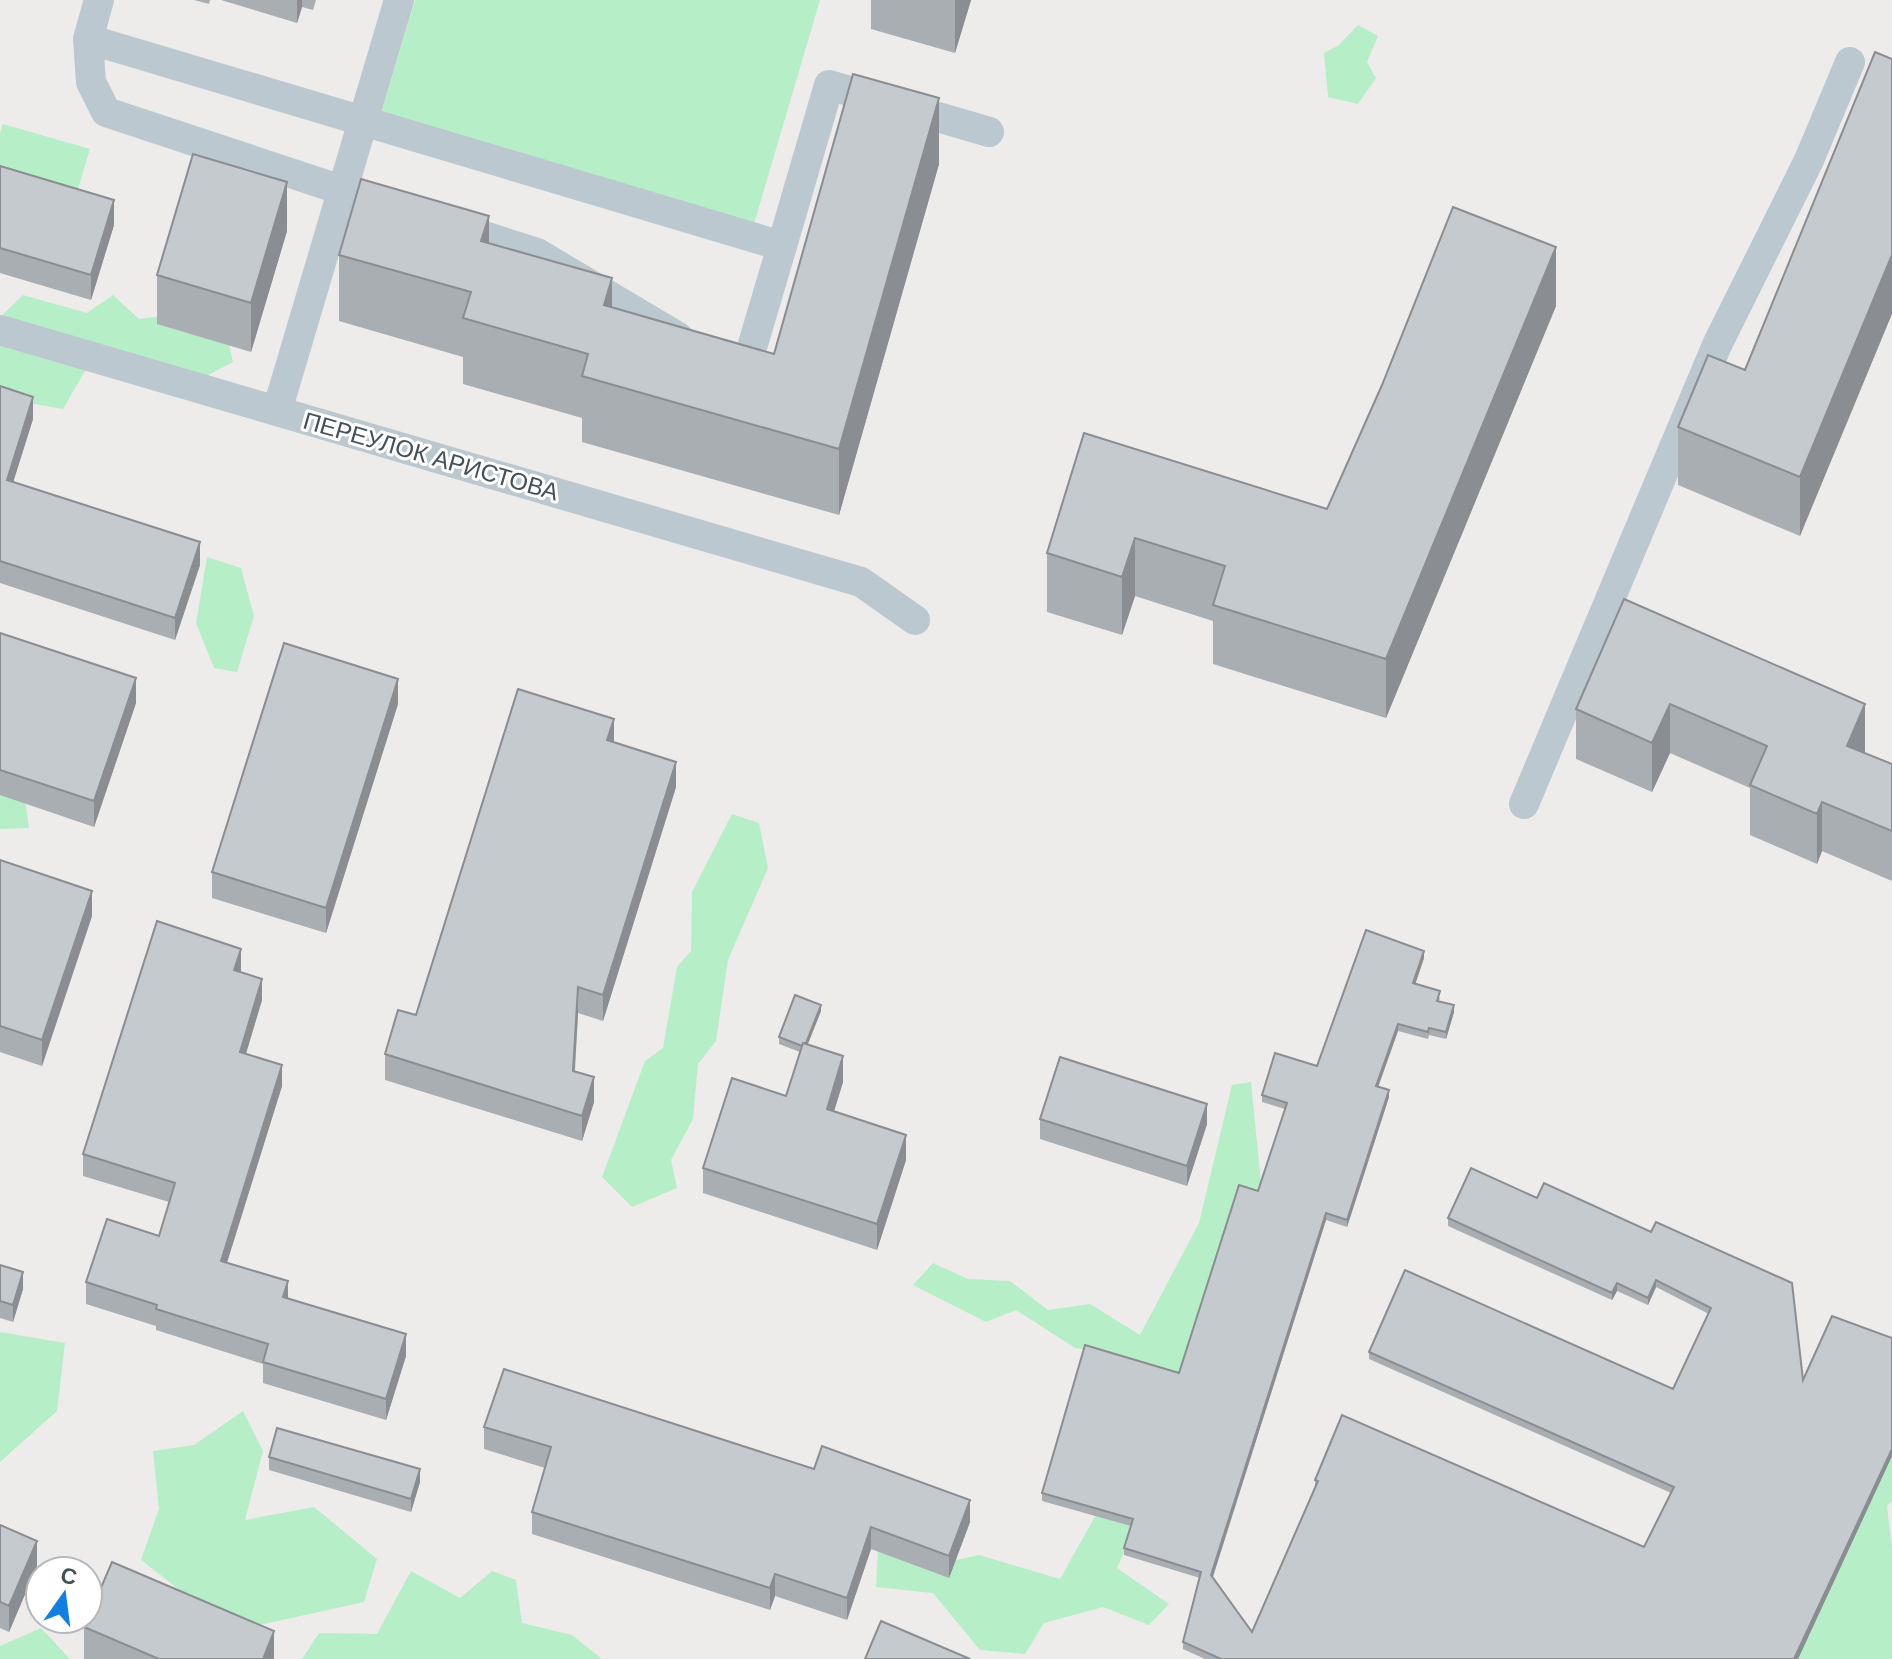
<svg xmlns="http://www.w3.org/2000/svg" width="1892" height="1659" font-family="Arial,sans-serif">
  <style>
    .green { fill: #b6efc7 }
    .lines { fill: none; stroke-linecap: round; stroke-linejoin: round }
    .street { stroke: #bbc8cf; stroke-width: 30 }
    .wall { fill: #a9aeb2 }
    .shaded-wall { fill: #8a8d91 }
    .building { fill: #c5cacf; stroke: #8a8d91; stroke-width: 2 }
    .labels { text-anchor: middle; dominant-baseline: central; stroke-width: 6; stroke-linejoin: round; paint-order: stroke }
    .street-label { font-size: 24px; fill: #435159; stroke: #fff }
  </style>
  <rect width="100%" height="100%" fill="#eeebeb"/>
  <path class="green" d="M 415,0 L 820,0 L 754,224 L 381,114 Z
    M 1358,25 L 1378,36 L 1367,62 L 1376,78 L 1358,104 L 1328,97 L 1324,53 L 1339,45 Z
    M 3,124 L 90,149 L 78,189 L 0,166 L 0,133 Z
    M 23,295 L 87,313 L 113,295 L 139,319 L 221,308 L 233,362 L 187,386 L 96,352 L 63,409 L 0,398 L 0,317 Z
    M 207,557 L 241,568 L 254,616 L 237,672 L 214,668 L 196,623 Z
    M 0,777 L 23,785 L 29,828 L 0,829 Z
    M 732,814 L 759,823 L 768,868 L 728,960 L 716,1041 L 698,1064 L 693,1119 L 671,1160 L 677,1188 L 632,1207 L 602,1177 L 645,1061 L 663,1048 L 677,967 L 691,951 L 692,892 Z
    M 1251,1082 L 1261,1183 L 1203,1324 L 1191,1397 L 1117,1568 L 1169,1604 L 1149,1625 L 1103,1607 L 1044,1623 L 1025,1654 L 980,1650 L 933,1593 L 876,1587 L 878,1546 L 937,1564 L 979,1555 L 1060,1579 L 1112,1486 L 1095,1443 L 1114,1353 L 1075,1348 L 1016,1310 L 986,1322 L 913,1285 L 933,1263 L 968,1279 L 1010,1281 L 1048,1310 L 1090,1304 L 1140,1335 L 1199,1223 L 1232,1085 Z
    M 0,1332 L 65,1343 L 57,1411 L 0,1462 Z
    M 1892,1401 L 1892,1501 L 1887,1506 L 1892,1548 L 1892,1659 L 1755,1659 Z
    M 243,1411 L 263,1451 L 245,1520 L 314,1507 L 377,1559 L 364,1602 L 232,1631 L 141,1560 L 159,1509 L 153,1451 L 194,1445 Z
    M 411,1571 L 460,1598 L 492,1571 L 516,1580 L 522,1623 L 572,1635 L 602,1659 L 302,1659 L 319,1633 L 377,1634 Z
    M 41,1628 L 70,1659 L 0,1659 L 0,1646 Z"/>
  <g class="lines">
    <path class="street" d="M 99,0 L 88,39 L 782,246 L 829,85 L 989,132
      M 88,39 L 91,82 L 106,112 L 396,208
      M 450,225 L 537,253 L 678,337
      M 0,330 L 861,582 L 915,620
      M 723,354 L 748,361 L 782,246
      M 277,411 L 399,0
      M 1524,804 L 1717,345 L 1809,160 L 1850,62"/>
  </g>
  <path class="wall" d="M 194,0 L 210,0 L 209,4 Z
    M 221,0 L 316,0 L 313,10 L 302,7 L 297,23 Z
    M 871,0 L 971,0 L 955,53 L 871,29 Z
    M 1875,52 L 1800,536 L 1678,485 L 1678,427 L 1745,370 Z
    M 939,164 L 839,515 L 582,442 L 582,418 L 463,384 L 463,357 L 339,321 L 339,255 L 489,243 L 612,307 L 774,354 Z
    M 0,166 L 114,225 L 91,300 L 0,273 Z
    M 287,231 L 251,352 L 157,324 L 157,275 Z
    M 1556,306 L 1386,718 L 1213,664 L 1213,621 L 1135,596 L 1122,635 L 1047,612 L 1047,553 L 1084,433 L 1327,509 Z
    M 0,386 L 33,419 L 13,482 L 200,565 L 175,640 L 0,583 Z
    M 1624,599 L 1865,753 L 1892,764 L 1892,881 L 1822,851 L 1817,864 L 1750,835 L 1750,788 L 1670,753 L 1652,792 L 1576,759 L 1576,709 Z
    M 0,633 L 136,703 L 94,827 L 0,795 Z
    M 398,704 L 326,933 L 212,898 L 212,872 Z
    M 614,743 L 676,787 L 603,1021 L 578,1013 L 575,1071 L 594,1102 L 582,1141 L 385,1080 L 385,1054 L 416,1015 Z
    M 0,860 L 92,916 L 42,1066 L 0,1052 Z
    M 1424,958 L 1415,984 L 1440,998 L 1439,1001 L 1454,1012 L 1446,1039 L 1429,1035 L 1428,1039 L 1398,1031 L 1378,1086 L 1389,1097 L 1347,1227 L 1326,1220 L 1213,1577 L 1252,1632 L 1315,1487 L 1315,1480 L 1644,1547 L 1671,1493 L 1369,1359 L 1369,1352 L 1673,1389 L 1709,1314 L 1656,1287 L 1648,1305 L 1617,1291 L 1612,1300 L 1448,1226 L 1448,1218 L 1537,1198 L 1651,1232 L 1803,1380 L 1892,1338 L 1892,1456 L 1798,1659 L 1205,1659 L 1183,1649 L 1183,1642 L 1200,1578 L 1124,1555 L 1124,1548 L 1131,1526 L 1042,1501 L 1042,1493 L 1179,1373 L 1258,1191 L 1285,1109 L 1262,1102 L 1262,1095 L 1317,1066 Z
    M 241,970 L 240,972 L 262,1000 L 246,1054 L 282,1086 L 227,1262 L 288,1298 L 406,1356 L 386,1420 L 263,1383 L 263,1364 L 156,1330 L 156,1326 L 86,1304 L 86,1282 L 159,1236 L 169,1202 L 83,1176 L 83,1154 Z
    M 821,1011 L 808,1044 L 843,1082 L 834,1111 L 906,1160 L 877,1250 L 703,1193 L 703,1168 L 786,1096 L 800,1052 L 779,1044 L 779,1037 Z
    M 1040,1119 L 1207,1124 L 1187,1186 L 1040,1139 Z
    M 0,1265 L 23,1289 L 13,1322 L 0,1318 Z
    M 484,1427 L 970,1522 L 949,1578 L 871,1549 L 847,1620 L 775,1596 L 770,1610 L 532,1534 L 532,1512 L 545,1468 L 484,1449 Z
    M 269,1457 L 420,1482 L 411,1512 L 269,1470 Z
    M 0,1525 L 37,1566 L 9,1632 L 0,1628 Z
    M 84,1627 L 274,1659 L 84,1659 Z"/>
  <path class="shaded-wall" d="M 297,0 L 302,0 L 302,7 L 297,23 Z
    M 955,0 L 971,0 L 955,53 Z
    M 939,98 L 939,164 L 839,515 L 839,449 Z
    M 287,182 L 287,231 L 251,352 L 251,303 Z
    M 114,200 L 114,225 L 91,300 L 91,275 Z
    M 489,216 L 489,282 L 481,241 Z
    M 1556,247 L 1556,306 L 1386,718 L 1386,659 Z
    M 1892,255 L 1892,314 L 1800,536 L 1800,477 Z
    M 612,278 L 612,344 L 604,305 Z
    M 33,397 L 33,419 L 7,502 L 7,480 Z
    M 1135,538 L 1135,596 L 1122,635 L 1122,577 Z
    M 200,542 L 200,565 L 175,640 L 175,618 Z
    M 136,678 L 136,703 L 94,827 L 94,801 Z
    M 398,679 L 398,704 L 326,933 L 326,908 Z
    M 1670,704 L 1670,753 L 1652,792 L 1652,743 Z
    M 1865,704 L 1865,754 L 1847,746 Z
    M 614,719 L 614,745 L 607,740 Z
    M 676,762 L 676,787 L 603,1021 L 603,995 Z
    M 1822,802 L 1822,851 L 1817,864 L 1817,814 Z
    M 92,891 L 92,916 L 42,1066 L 42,1040 Z
    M 241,949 L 241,970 L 234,992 L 234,970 Z
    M 1424,951 L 1424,958 L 1413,991 L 1413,983 Z
    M 262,979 L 262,1000 L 240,1073 L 240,1052 Z
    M 578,987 L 578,1013 L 573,1096 L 573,1071 Z
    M 821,1005 L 821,1011 L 804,1053 L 804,1047 Z
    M 1454,1005 L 1454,1012 L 1446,1039 L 1446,1032 Z
    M 1398,1024 L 1398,1031 L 1376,1093 L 1376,1086 Z
    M 843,1056 L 843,1082 L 827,1134 L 827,1109 Z
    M 282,1065 L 282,1086 L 221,1282 L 221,1261 Z
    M 594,1077 L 594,1102 L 582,1141 L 582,1116 Z
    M 1389,1090 L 1389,1097 L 1347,1227 L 1347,1220 Z
    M 1207,1104 L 1207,1124 L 1187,1186 L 1187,1166 Z
    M 906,1135 L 906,1160 L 877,1250 L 877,1224 Z
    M 1326,1213 L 1326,1220 L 1211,1582 L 1211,1575 Z
    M 23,1272 L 23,1289 L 13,1322 L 13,1305 Z
    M 1656,1280 L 1656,1287 L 1648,1305 L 1648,1298 Z
    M 288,1281 L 288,1303 L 283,1297 Z
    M 1617,1283 L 1617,1291 L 1612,1300 L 1612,1293 Z
    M 406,1334 L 406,1356 L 386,1420 L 386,1399 Z
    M 1892,1449 L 1892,1456 L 1798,1659 L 1794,1659 Z
    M 420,1469 L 420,1482 L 411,1512 L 411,1499 Z
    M 970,1500 L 970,1522 L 949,1578 L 949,1556 Z
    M 871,1527 L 871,1549 L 847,1620 L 847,1598 Z
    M 37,1541 L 37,1566 L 9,1632 L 9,1606 Z
    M 775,1574 L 775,1596 L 770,1610 L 770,1588 Z
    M 274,1631 L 274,1659 L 263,1659 Z"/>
  <path class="building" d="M 1875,52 L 1892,59 L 1892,255 L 1800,477 L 1678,427 L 1708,355 L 1745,370 Z
    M 853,74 L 939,98 L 839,449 L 582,376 L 588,354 L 463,318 L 471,292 L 339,255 L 361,179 L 489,216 L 481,241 L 612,278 L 604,305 L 774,354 Z
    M 193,154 L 287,182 L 251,303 L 157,275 Z
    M 0,166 L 114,200 L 91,275 L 0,248 Z
    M 1453,207 L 1556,247 L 1386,659 L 1213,605 L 1225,566 L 1135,538 L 1122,577 L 1047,553 L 1084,433 L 1327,509 L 1382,385 Z
    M 0,386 L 33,397 L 7,480 L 200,542 L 175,618 L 0,561 Z
    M 1624,599 L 1865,704 L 1847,746 L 1892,764 L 1892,831 L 1822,802 L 1817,814 L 1750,785 L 1767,746 L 1670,704 L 1652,743 L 1576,709 Z
    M 0,633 L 136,678 L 94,801 L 0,770 Z
    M 284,643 L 398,679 L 326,908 L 212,872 Z
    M 518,689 L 614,719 L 607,740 L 676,762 L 603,995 L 578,987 L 573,1071 L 594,1077 L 582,1116 L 385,1054 L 398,1010 L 416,1015 Z
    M 0,860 L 92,891 L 42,1040 L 0,1026 Z
    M 157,921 L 241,949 L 234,970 L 262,979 L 240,1052 L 282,1065 L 221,1261 L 288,1281 L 283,1297 L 406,1334 L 386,1399 L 263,1362 L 268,1344 L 156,1309 L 157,1305 L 86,1282 L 107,1219 L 159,1236 L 175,1183 L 83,1154 Z
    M 1366,930 L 1424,951 L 1413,983 L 1440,991 L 1437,1001 L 1454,1005 L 1446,1032 L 1429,1028 L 1428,1032 L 1398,1024 L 1376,1086 L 1389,1090 L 1347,1220 L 1326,1213 L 1211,1575 L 1252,1632 L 1318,1481 L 1315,1480 L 1342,1415 L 1644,1547 L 1674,1487 L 1369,1352 L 1405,1270 L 1673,1389 L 1711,1308 L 1656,1280 L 1648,1298 L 1617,1283 L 1612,1293 L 1448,1218 L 1471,1168 L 1537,1198 L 1544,1183 L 1651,1232 L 1656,1222 L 1792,1283 L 1803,1380 L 1832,1316 L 1892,1338 L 1892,1449 L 1794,1659 L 1221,1659 L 1183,1642 L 1201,1572 L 1124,1548 L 1133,1519 L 1042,1493 L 1085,1345 L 1179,1373 L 1239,1185 L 1258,1191 L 1287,1103 L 1262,1095 L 1275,1053 L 1317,1066 Z
    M 795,995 L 821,1005 L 806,1043 L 803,1043 L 802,1046 L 779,1037 Z
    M 803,1043 L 843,1056 L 827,1109 L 906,1135 L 877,1224 L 703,1168 L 732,1078 L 786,1096 Z
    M 1060,1057 L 1207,1104 L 1187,1166 L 1040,1119 Z
    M 0,1265 L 23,1272 L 13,1305 L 0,1301 Z
    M 504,1369 L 814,1469 L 822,1446 L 970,1500 L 949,1556 L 871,1527 L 847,1598 L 775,1574 L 770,1588 L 532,1512 L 551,1447 L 484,1427 Z
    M 277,1428 L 420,1469 L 411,1499 L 269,1457 Z
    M 0,1525 L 37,1541 L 9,1606 L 0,1602 Z
    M 112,1562 L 274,1631 L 263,1659 L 159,1659 L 84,1627 Z
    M 881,1621 L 970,1659 L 865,1659 Z"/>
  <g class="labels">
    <g class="street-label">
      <text transform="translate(431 456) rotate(16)">ПЕРЕУЛОК АРИСТОВА</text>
    </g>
  </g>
  <g transform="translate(64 1595) rotate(14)"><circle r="38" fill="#ffffff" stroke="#b4b9bd" stroke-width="2"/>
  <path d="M0-6L14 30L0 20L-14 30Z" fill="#127ee2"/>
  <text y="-12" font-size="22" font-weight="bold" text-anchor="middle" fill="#435159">С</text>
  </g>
</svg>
